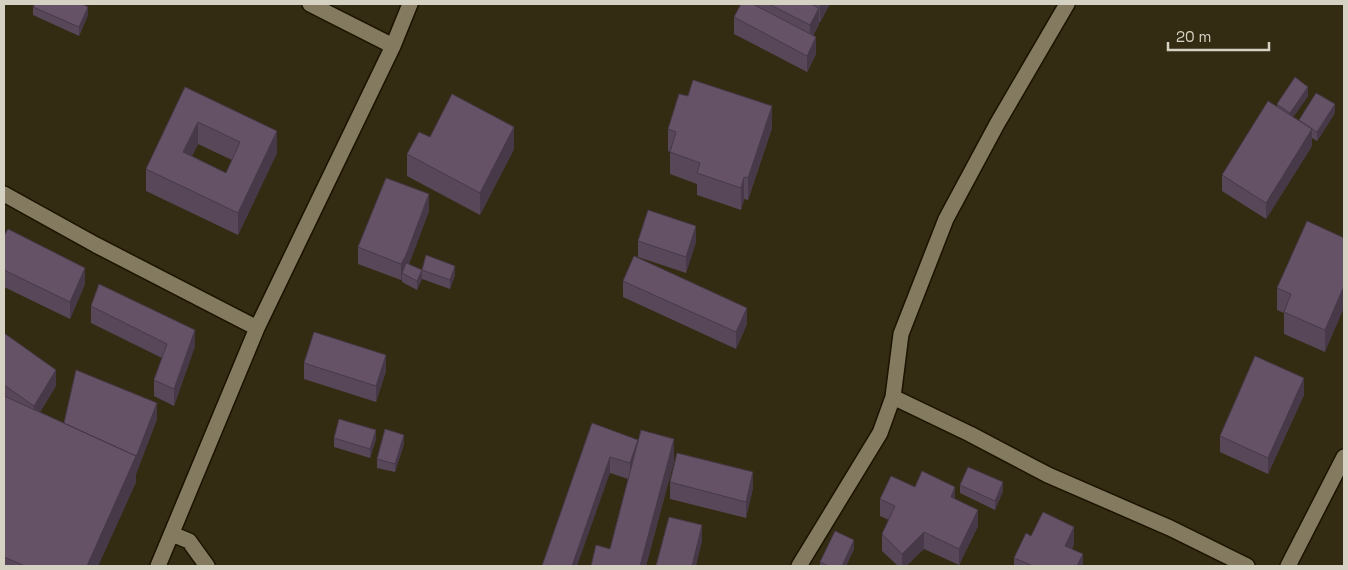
<svg xmlns="http://www.w3.org/2000/svg" width="1348" height="570" font-family="'Space Grotesk',sans-serif">
  <style>
    .lines { fill: none; stroke-linecap: round; stroke-linejoin: round }
    .minor-casing { stroke: #1b1300; stroke-width: 18 }
    .minor { stroke: #837a5f; stroke-width: 15 }
    .wall { fill: #574759; fill-rule: evenodd }
    .shaded-wall { fill: #473948 }
    .building { fill: #655267; stroke: #473948; fill-rule: evenodd }
  </style>
  <rect width="100%" height="100%" fill="#332b12"/>
  <g class="lines">
    <defs>
      <path id="minor" d="M 310,4 L 393,46
        M 4,194 L 96,245 L 257,328
        M 893,397 L 970,434 L 1048,475 L 1170,528 L 1247,566
        M 172,534 L 189,541 L 207,566
        M 158,566 L 257,328 L 393,46 L 410,4
        M 799,566 L 880,433 L 893,397 L 901,334 L 946,219 L 997,124 L 1067,4
        M 1288,566 L 1344,457"/>
    </defs>
    <use href="#minor" class="minor-casing"/>
    <use href="#minor" class="minor"/>
  </g>
  <path class="wall" d="M 741,4 L 830,4 L 819,23 L 819,24 L 813,36 L 816,54 L 807,72 L 734,34 L 734,17 Z
    M 33,7 L 88,15 L 79,36 L 33,15 Z
    M 185,87 L 277,153 L 238,235 L 146,191 L 146,169 ZM 198,144 L 232,160 L 226,173 L 192,156 Z
    M 1308,96 L 1293,117 L 1299,121 L 1335,113 L 1317,141 L 1312,138 L 1312,146 L 1266,219 L 1222,191 L 1222,175 L 1277,107 L 1277,104 Z
    M 772,128 L 748,200 L 744,199 L 741,210 L 697,195 L 697,184 L 670,174 L 670,152 L 668,151 L 668,129 Z
    M 430,137 L 514,149 L 480,215 L 407,176 L 407,154 Z
    M 429,211 L 409,264 L 422,270 L 455,275 L 450,289 L 422,279 L 417,290 L 402,282 L 402,279 L 401,280 L 358,264 L 358,247 Z
    M 4,236 L 85,284 L 70,319 L 4,287 Z
    M 1344,238 L 1325,352 L 1284,334 L 1284,313 L 1277,310 L 1277,288 Z
    M 638,241 L 696,242 L 686,273 L 638,257 Z
    M 623,281 L 747,324 L 736,349 L 623,297 Z
    M 91,306 L 195,346 L 174,406 L 154,396 L 154,380 L 162,358 L 91,323 Z
    M 4,333 L 56,386 L 40,412 L 64,423 L 157,419 L 136,474 L 136,482 L 98,566 L 4,566 Z
    M 304,363 L 386,371 L 376,402 L 304,379 Z
    M 1304,395 L 1268,474 L 1220,452 L 1220,436 Z
    M 592,423 L 674,461 L 646,566 L 591,566 L 610,549 L 628,479 L 610,473 Z
    M 334,438 L 376,439 L 370,458 L 334,447 Z
    M 404,444 L 395,472 L 377,468 L 377,459 Z
    M 670,482 L 753,488 L 746,518 L 670,499 Z
    M 960,485 L 1003,491 L 995,510 L 960,493 Z
    M 915,487 L 955,499 L 978,526 L 959,565 L 924,549 L 906,566 L 898,566 L 882,551 L 882,534 L 889,520 L 880,516 L 880,499 Z
    M 1031,536 L 1074,544 L 1072,549 L 1083,566 L 1014,566 L 1014,558 Z
    M 854,549 L 846,566 L 820,566 L 820,562 Z"/>
  <path class="shaded-wall" d="M 820,4 L 830,4 L 820,23 Z
    M 88,7 L 88,15 L 79,36 L 79,27 Z
    M 819,8 L 819,24 L 810,42 L 810,25 Z
    M 816,37 L 816,54 L 807,72 L 807,56 Z
    M 1308,87 L 1308,96 L 1290,122 L 1290,113 Z
    M 1335,104 L 1335,113 L 1317,141 L 1317,132 Z
    M 772,106 L 772,128 L 748,200 L 748,178 Z
    M 198,122 L 198,144 L 183,174 L 183,152 Z
    M 514,127 L 514,149 L 480,215 L 480,193 Z
    M 1312,129 L 1312,146 L 1266,219 L 1266,203 Z
    M 277,131 L 277,153 L 238,235 L 238,213 Z
    M 744,177 L 744,199 L 741,210 L 741,188 Z
    M 429,194 L 429,211 L 406,272 L 402,273 L 402,279 L 401,280 L 401,264 Z
    M 696,226 L 696,242 L 686,273 L 686,257 Z
    M 455,266 L 455,275 L 450,289 L 450,280 Z
    M 85,268 L 85,284 L 70,319 L 70,302 Z
    M 422,270 L 422,279 L 417,290 L 417,281 Z
    M 1344,286 L 1344,308 L 1325,352 L 1325,330 Z
    M 747,308 L 747,324 L 736,349 L 736,332 Z
    M 195,330 L 195,346 L 174,406 L 174,389 Z
    M 386,355 L 386,371 L 376,402 L 376,386 Z
    M 56,370 L 56,386 L 34,422 L 34,406 Z
    M 1304,378 L 1304,395 L 1268,474 L 1268,458 Z
    M 157,403 L 157,419 L 136,474 L 136,482 L 98,566 L 87,566 Z
    M 376,430 L 376,439 L 370,458 L 370,449 Z
    M 404,435 L 404,444 L 395,472 L 395,464 Z
    M 674,439 L 674,461 L 646,566 L 640,566 Z
    M 638,440 L 630,480 L 630,463 Z
    M 610,457 L 610,473 L 577,566 L 572,566 Z
    M 753,472 L 753,488 L 746,518 L 746,502 Z
    M 1003,482 L 1003,491 L 995,510 L 995,501 Z
    M 955,487 L 955,504 L 951,497 Z
    M 978,510 L 978,526 L 959,565 L 959,549 Z
    M 702,525 L 702,542 L 696,566 L 692,566 Z
    M 1074,527 L 1074,544 L 1065,562 L 1065,546 Z
    M 924,532 L 924,549 L 906,566 L 902,566 L 902,554 Z
    M 854,540 L 854,549 L 846,566 L 842,566 Z
    M 1083,554 L 1083,566 L 1077,566 Z"/>
  <path class="building" d="M 35,4 L 82,4 L 88,7 L 79,27 L 33,7 Z
    M 741,4 L 753,4 L 816,37 L 807,56 L 734,17 Z
    M 769,4 L 811,4 L 819,8 L 810,25 Z
    M 1295,77 L 1308,87 L 1290,113 L 1277,104 Z
    M 693,80 L 772,106 L 748,178 L 744,177 L 741,188 L 697,173 L 700,163 L 670,152 L 676,132 L 668,129 L 679,94 L 688,96 Z
    M 185,87 L 277,131 L 238,213 L 146,169 ZM 198,122 L 240,142 L 226,173 L 183,152 Z
    M 1316,93 L 1335,104 L 1317,132 L 1299,120 Z
    M 452,94 L 514,127 L 480,193 L 407,154 L 419,132 L 430,137 Z
    M 1268,101 L 1312,129 L 1266,203 L 1222,175 Z
    M 386,178 L 429,194 L 406,255 L 401,264 L 358,247 Z
    M 648,210 L 696,226 L 686,257 L 638,241 Z
    M 1307,221 L 1344,238 L 1344,286 L 1325,330 L 1284,312 L 1291,294 L 1277,288 Z
    M 8,229 L 85,268 L 70,302 L 4,270 L 4,236 Z
    M 426,255 L 455,266 L 450,280 L 422,270 Z
    M 634,256 L 747,308 L 736,332 L 623,281 Z
    M 406,263 L 422,270 L 417,281 L 402,273 Z
    M 99,284 L 195,330 L 174,389 L 154,380 L 167,344 L 91,306 Z
    M 314,332 L 386,355 L 376,386 L 304,363 Z
    M 4,333 L 56,370 L 34,406 L 4,385 Z
    M 1255,356 L 1304,378 L 1268,458 L 1220,436 Z
    M 76,370 L 157,403 L 136,457 L 136,456 L 64,423 Z
    M 4,396 L 136,456 L 87,566 L 25,566 L 4,557 Z
    M 339,419 L 376,430 L 370,449 L 334,438 Z
    M 592,423 L 638,440 L 630,463 L 610,457 L 572,566 L 542,566 Z
    M 385,429 L 404,435 L 395,464 L 377,459 Z
    M 641,430 L 674,439 L 640,566 L 591,566 L 596,545 L 610,549 Z
    M 677,453 L 753,472 L 746,502 L 670,482 Z
    M 968,467 L 1003,482 L 995,501 L 960,485 Z
    M 922,471 L 955,487 L 951,497 L 978,510 L 959,549 L 924,532 L 902,554 L 882,534 L 895,506 L 880,499 L 891,476 L 915,487 Z
    M 1043,512 L 1074,527 L 1065,546 L 1083,554 L 1077,566 L 1033,566 L 1014,558 L 1026,533 L 1031,536 Z
    M 669,517 L 702,525 L 692,566 L 656,566 Z
    M 835,531 L 854,540 L 842,566 L 828,566 L 820,562 Z"/>
  <rect width="1348" height="570" fill="none" stroke="#d6d2c3" stroke-width="10"/>
  <path d="M1168 42v8h101v-8" fill="none" stroke="#d6d2c3" stroke-width="2.5"/>
  <text x="1176" y="42" font-size="15" fill="#d6d2c3" stroke="#332b12" stroke-width="4" paint-order="stroke">20 m</text>
</svg>
